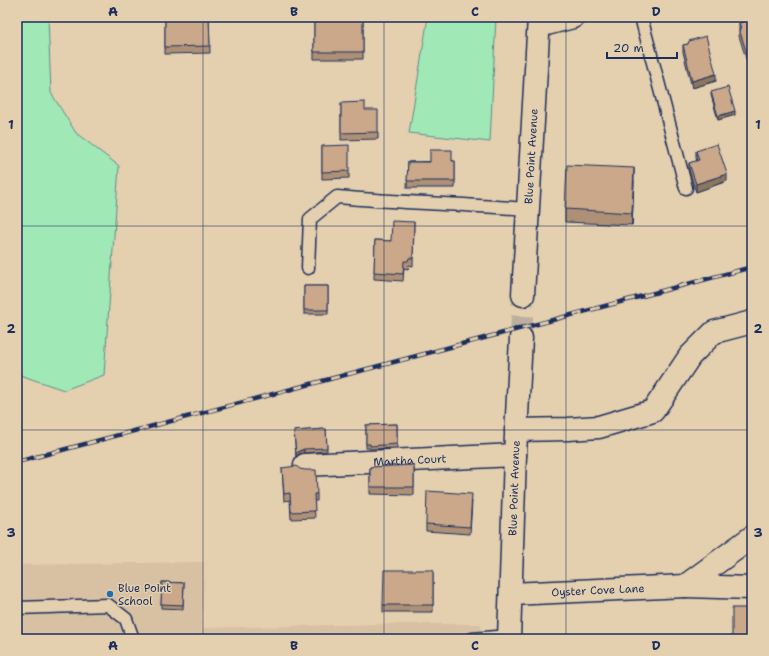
<svg xmlns="http://www.w3.org/2000/svg" width="769" height="656" font-family="'Shantell Sans',sans-serif">
  <style>
    .built { fill: #d8c0a2 }
    .green { fill: #a0e8b5; stroke: #5e8c8a }
    .lines { fill: none; stroke-linecap: round; stroke-linejoin: round }
    .secondary-tunnel { stroke: #bcaf9e; stroke-width: 22; stroke-dasharray: 22 11; stroke-linecap: butt }
    .lane-casing { stroke: #1b2f5e; stroke-width: 15 }
    .street-casing { stroke: #1b2f5e; stroke-width: 25 }
    .secondary-casing { stroke: #1b2f5e; stroke-width: 25 }
    .lane { stroke: #e4cfae; stroke-width: 12 }
    .street { stroke: #e4cfae; stroke-width: 22 }
    .secondary { stroke: #e4cfae; stroke-width: 22 }
    .rail-casing { stroke: #1b2f5e; stroke-width: 4.5 }
    .rail { stroke: #e4cfae; stroke-width: 3; stroke-dasharray: 9; stroke-linecap: butt }
    .wall { fill: #ae9076; stroke: #1b2f5e }
    .shaded-wall { fill: #8d7660; stroke: #1b2f5e }
    .building { fill: #caa889; stroke: #1b2f5e }
    .grid { fill: none; stroke: #1b2f5e; stroke-width: 1; stroke-opacity: 0.55 }
    .poi-dot { fill: #1f6fb2; stroke: #e4cfae; stroke-width: 1.5 }
    .labels { text-anchor: middle; dominant-baseline: central; stroke-width: 3; stroke-linejoin: round; paint-order: stroke }
    .street-label { font-size: 11px; fill: #1b2f5e; stroke: #e4cfae }
    .poi-label { font-size: 11px; fill: #1b2f5e; stroke: #e4cfae; text-anchor: start }
    .neatline { fill: none; stroke: #1b2f5e; stroke-width: 1.5 }
    .grid-label { font-size: 13px; text-anchor: middle; font-weight: bold; fill: #1b2f5e }
  </style>
  <rect width="100%" height="100%" fill="#e4cfae"/>
  <filter id="ink" filterUnits="userSpaceOnUse"><feTurbulence type="fractalNoise" baseFrequency=".025" numOctaves="2"/><feDisplacementMap in="SourceGraphic" scale="8" xChannelSelector="R" yChannelSelector="G"/><feConvolveMatrix kernelMatrix="1 2 1 2 8 2 1 2 1" color-interpolation-filters="sRGB"/></filter>
  <g filter="url(#ink)">
    <path class="built" d="M 204,562 L 202,628 L 393,624 L 481,624 L 481,639 L 17,639 L 17,565 Z"/>
    <path class="green" d="M 17,17 L 48,17 L 51,93 L 76,133 L 119,166 L 104,375 L 64,390 L 17,374 Z
      M 428,17 L 496,17 L 490,142 L 409,133 Z"/>
    <g class="lines">
      <path class="secondary-tunnel" d="M 521,338 L 523,295"/>
      <defs>
        <path id="lane" d="M 641,17 L 686,188
          M 308,268 L 310,219 L 337,197 C 401,203 464,204 528,209
          M 17,608 L 108,605 L 126,619 L 133,639
          M 472,639 L 509,636"/>
        <g id="street">
          <path d="M 539,26 L 573,17"/>
          <path d="M 516,430 L 568,429 L 599,427 L 653,411 L 690,356 L 714,332 L 752,322"/>
          <path id="s1" d="M 305,465 L 515,455"/>
          <path d="M 752,537 L 685,586 L 752,588"/>
          <path id="s2" d="M 511,594 L 685,586"/>
        </g>
        <g id="secondary">
          <path id="s3" d="M 523,295 L 539,17"/>
          <path id="s4" d="M 509,639 L 515,455 L 521,338"/>
        </g>
      </defs>
      <use href="#lane" class="lane-casing"/>
      <use href="#street" class="street-casing"/>
      <use href="#secondary" class="secondary-casing"/>
      <use href="#lane" class="lane"/>
      <use href="#street" class="street"/>
      <use href="#secondary" class="secondary"/>
      <defs>
        <path id="rail" d="M 17,462 L 752,267"/>
      </defs>
      <use href="#rail" class="rail-casing"/>
      <use href="#rail" class="rail"/>
    </g>
    <path class="wall" d="M 165,17 L 209,17 L 210,53 L 165,54 Z
      M 314,17 L 363,17 L 363,59 L 314,59 Z
      M 752,19 L 752,67 L 749,68 L 739,36 L 739,23 Z
      M 688,44 L 716,81 L 692,88 L 683,52 L 683,45 Z
      M 711,92 L 735,115 L 718,120 L 711,95 Z
      M 341,103 L 365,110 L 378,132 L 378,139 L 341,140 Z
      M 322,146 L 349,171 L 349,178 L 322,179 Z
      M 696,151 L 727,181 L 696,192 L 689,170 L 689,163 L 697,161 L 696,158 Z
      M 455,161 L 455,188 L 407,188 L 408,162 Z
      M 634,181 L 632,225 L 565,222 L 565,209 Z
      M 414,222 L 413,266 L 409,265 L 408,269 L 404,268 L 403,281 L 374,279 L 375,240 L 391,241 Z
      M 304,286 L 328,286 L 328,314 L 304,314 Z
      M 397,424 L 397,448 L 370,449 L 370,448 L 366,448 L 366,425 Z
      M 326,429 L 327,451 L 304,453 L 299,454 L 296,457 L 294,431 Z
      M 414,465 L 414,495 L 370,494 L 370,467 Z
      M 282,468 L 317,494 L 317,501 L 314,501 L 315,518 L 291,519 L 290,500 L 284,501 Z
      M 472,501 L 470,534 L 426,531 L 426,524 Z
      M 433,570 L 433,612 L 383,612 L 383,605 Z
      M 162,582 L 184,583 L 183,609 L 161,608 Z"/>
    <path class="shaded-wall" d="M 749,60 L 752,60 L 752,67 L 749,68 Z
      M 716,74 L 716,81 L 692,88 L 692,81 Z
      M 735,111 L 735,115 L 718,120 L 718,116 Z
      M 634,168 L 634,181 L 632,225 L 632,213 Z
      M 727,174 L 727,181 L 696,192 L 696,184 Z
      M 304,449 L 304,453 L 299,454 L 296,457 L 296,454 L 299,451 Z"/>
    <path class="building" d="M 165,17 L 209,17 L 210,46 L 165,47 Z
      M 314,17 L 363,17 L 363,52 L 314,52 Z
      M 752,19 L 752,60 L 749,60 L 739,29 L 741,28 L 739,23 Z
      M 706,36 L 716,74 L 692,81 L 683,45 L 688,44 L 689,41 Z
      M 728,87 L 735,111 L 718,116 L 711,92 Z
      M 365,102 L 365,110 L 378,110 L 378,132 L 341,133 L 341,103 Z
      M 717,144 L 727,174 L 696,184 L 689,163 L 699,160 L 696,151 Z
      M 349,145 L 349,171 L 322,172 L 322,146 Z
      M 430,150 L 452,150 L 452,161 L 455,161 L 455,181 L 407,181 L 408,162 L 430,162 Z
      M 567,165 L 634,168 L 632,213 L 565,209 Z
      M 392,221 L 414,222 L 413,258 L 409,258 L 408,261 L 404,261 L 403,274 L 374,272 L 375,240 L 391,241 Z
      M 304,286 L 328,286 L 328,310 L 304,310 Z
      M 397,424 L 397,444 L 370,446 L 370,444 L 366,444 L 366,425 Z
      M 326,429 L 327,448 L 304,449 L 299,451 L 296,454 L 294,431 Z
      M 414,465 L 414,487 L 370,487 L 370,467 Z
      M 296,466 L 300,469 L 305,470 L 316,470 L 317,494 L 314,494 L 315,511 L 291,512 L 290,493 L 284,494 L 282,468 Z
      M 427,491 L 472,494 L 470,527 L 426,524 Z
      M 384,570 L 433,570 L 433,605 L 383,605 Z
      M 162,582 L 184,583 L 183,605 L 161,604 Z
      M 732,608 L 752,608 L 752,639 L 732,639 Z"/>
  </g>
  <path class="grid" d="M 203,17 L 203,639M 384,17 L 384,639M 566,17 L 566,639M 17,226 L 752,226M 17,430 L 752,430"/>
  <circle class="poi-dot" cx="110" cy="594" r="4"/>
  <g class="labels">
    <g class="street-label">
      <text stroke="none"><textPath href="#s3" startOffset="139">Blue Point Avenue</textPath></text>
      <text stroke="none"><textPath href="#s1" startOffset="105">Martha Court</textPath></text>
      <text stroke="none"><textPath href="#s4" startOffset="151">Blue Point Avenue</textPath></text>
      <text stroke="none"><textPath href="#s2" startOffset="87">Oyster Cove Lane</textPath></text>
    </g>
    <g class="poi-label">
      <text x="118" y="588">Blue Point<tspan x="118" dy="13">School</tspan></text>
    </g>
  </g>
  <rect width="769" height="656" fill="none" stroke="#e4cfae" stroke-width="44"/>
  <path d="M607 52v6h70v-6" fill="none" stroke="#1b2f5e" stroke-width="2"/>
  <text x="613" y="52" font-size="12" fill="#1b2f5e" stroke="#e4cfae" stroke-width="3" paint-order="stroke">20 m</text>
  <rect x="22" y="22" width="725" height="612" class="neatline"/>
  <g class="grid-label">
    <text x="113" y="16">A</text>
    <text x="294" y="16">B</text>
    <text x="475" y="16">C</text>
    <text x="656" y="16">D</text>
    <text x="11" y="129">1</text>
    <text x="758" y="129">1</text>
    <text x="11" y="333">2</text>
    <text x="758" y="333">2</text>
    <text x="11" y="537">3</text>
    <text x="758" y="537">3</text>
    <text x="113" y="650">A</text>
    <text x="294" y="650">B</text>
    <text x="475" y="650">C</text>
    <text x="656" y="650">D</text>
  </g>
</svg>
